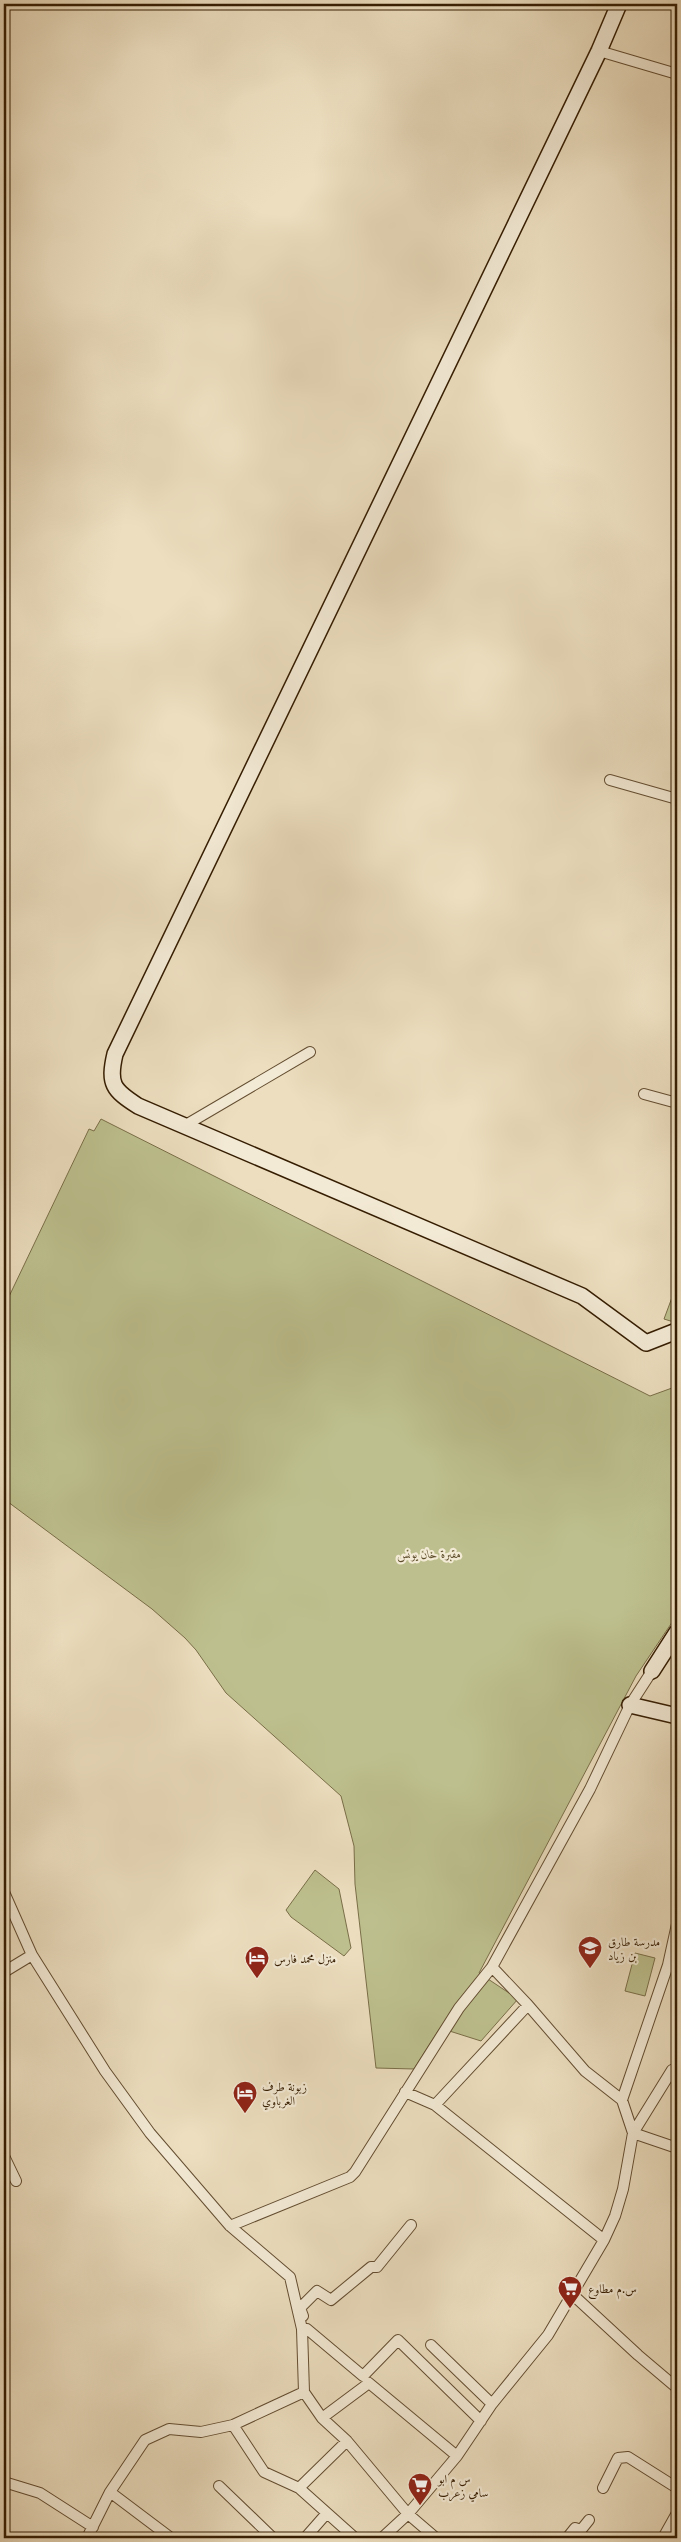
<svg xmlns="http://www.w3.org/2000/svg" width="681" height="2542" font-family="'Libre Caslon Text',Amiri,serif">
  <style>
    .green { fill: #bdc08e; stroke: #796e48 }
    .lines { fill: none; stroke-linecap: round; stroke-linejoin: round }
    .street-casing { stroke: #634d31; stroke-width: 12 }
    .secondary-casing { stroke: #351d02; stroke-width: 18 }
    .street { stroke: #f3ead5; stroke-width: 10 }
    .secondary { stroke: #f3ead5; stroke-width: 15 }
    .labels { text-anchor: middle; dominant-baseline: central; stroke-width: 4.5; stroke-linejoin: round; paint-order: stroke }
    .park-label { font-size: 12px; font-style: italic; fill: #5e4e2c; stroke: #f3ead5 }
    .poi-label { font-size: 12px; fill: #351d02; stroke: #f3ead5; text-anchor: start }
  </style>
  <rect width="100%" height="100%" fill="#ecdebf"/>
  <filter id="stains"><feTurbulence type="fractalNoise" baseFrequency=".004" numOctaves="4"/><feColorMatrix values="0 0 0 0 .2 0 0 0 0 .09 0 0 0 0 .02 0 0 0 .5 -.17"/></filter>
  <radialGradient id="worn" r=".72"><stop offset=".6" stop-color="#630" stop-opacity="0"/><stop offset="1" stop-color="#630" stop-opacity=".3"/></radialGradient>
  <path class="green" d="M 101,1119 L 650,1396 L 672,1388 L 677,1395 L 677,1615 L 636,1676 L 479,1973 L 518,1999 L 481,2041 L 440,2028 L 414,2069 L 376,2068 L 355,1884 L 354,1846 L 341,1796 L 226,1693 L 196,1650 L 185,1638 L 152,1609 L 4,1499 L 4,1307 L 89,1129 L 94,1131 Z
    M 677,1284 L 677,1323 L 664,1319 Z
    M 315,1870 L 339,1889 L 351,1948 L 344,1956 L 291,1917 L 286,1910 Z
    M 635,1953 L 655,1958 L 645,1996 L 625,1991 Z"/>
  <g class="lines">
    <defs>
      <path id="street" d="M 599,51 L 677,74
        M 610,780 L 677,799
        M 644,1094 L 677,1103
        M 184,1126 L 310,1052
        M 4,1892 L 32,1955 L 105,2071 L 150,2133 L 230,2226 L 290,2277 L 302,2329 L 304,2392 L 322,2418 L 347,2441 L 408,2514 L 436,2538
        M 492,1967 L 528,2005 L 585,2071 L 622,2100 L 633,2133 L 677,2148
        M 4,1972 L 32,1955
        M 405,2092 L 435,2105 L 604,2240
        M 622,2100 L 668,1965 L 677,1924
        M 435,2105 L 528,2005
        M 4,2156 L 16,2181
        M 230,2226 L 350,2177 L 355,2172 L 459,2008 L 492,1967 L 590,1789 L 630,1705 L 652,1671
        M 572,2294 L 638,2355 L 677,2388
        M 303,2316 L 300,2308 L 317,2291 L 331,2300 L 371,2267 L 377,2267 L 411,2225
        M 302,2329 L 307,2329 L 363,2376 L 398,2340 L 481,2421
        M 431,2345 L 492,2404
        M 322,2418 L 369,2383 L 457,2456
        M 233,2425 L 264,2472 L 299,2488 L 355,2538
        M 4,2482 L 40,2493 L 93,2527
        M 219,2486 L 273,2538
        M 299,2488 L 347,2441
        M 603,2488 L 618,2458 L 628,2457 L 677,2488
        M 110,2492 L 171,2538
        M 87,2538 L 110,2492 L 145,2440 L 169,2429 L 201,2432 L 233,2425 L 304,2392
        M 305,2538 L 327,2513
        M 382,2538 L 408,2514 L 457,2456 L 492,2404 L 548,2335 L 604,2240 L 615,2216 L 623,2189 L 633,2133 L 672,2070 L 677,2068
        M 567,2538 L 575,2528 L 581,2530 L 589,2520
        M 663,2538 L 677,2513"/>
      <path id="secondary" d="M 619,4 L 599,51 L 115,1054 C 108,1084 113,1090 138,1106 L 582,1296 L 646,1343 L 674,1332 L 677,1333
        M 652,1671 L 677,1632
        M 630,1705 L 677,1716"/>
    </defs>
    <use href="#street" class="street-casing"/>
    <use href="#secondary" class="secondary-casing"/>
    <use href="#street" class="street"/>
    <use href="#secondary" class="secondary"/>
  </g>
  <defs>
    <symbol id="school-pin" viewBox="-11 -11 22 30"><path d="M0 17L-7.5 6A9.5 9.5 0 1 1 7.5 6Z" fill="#8f2418" stroke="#f3ead5"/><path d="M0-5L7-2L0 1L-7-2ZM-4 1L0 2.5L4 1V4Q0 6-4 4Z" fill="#fff"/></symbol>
    <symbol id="hotel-pin" viewBox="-11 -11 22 30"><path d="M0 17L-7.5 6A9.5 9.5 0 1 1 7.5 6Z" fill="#8f2418" stroke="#f3ead5"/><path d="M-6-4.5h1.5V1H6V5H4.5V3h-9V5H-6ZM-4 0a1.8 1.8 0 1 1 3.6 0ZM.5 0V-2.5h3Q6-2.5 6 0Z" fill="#fff"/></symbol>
    <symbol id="supermarket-pin" viewBox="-11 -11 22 30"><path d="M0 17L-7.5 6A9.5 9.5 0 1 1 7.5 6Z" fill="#8f2418" stroke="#f3ead5"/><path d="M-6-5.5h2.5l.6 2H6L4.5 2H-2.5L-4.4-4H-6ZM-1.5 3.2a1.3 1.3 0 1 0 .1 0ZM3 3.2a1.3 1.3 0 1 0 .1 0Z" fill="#fff"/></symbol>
  </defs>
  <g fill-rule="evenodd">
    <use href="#school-pin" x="576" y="1934" width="28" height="38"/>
    <use href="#hotel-pin" x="243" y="1944" width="28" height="38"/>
    <use href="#hotel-pin" x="231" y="2079" width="28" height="38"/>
    <use href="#supermarket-pin" x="556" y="2274" width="28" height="38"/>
    <use href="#supermarket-pin" x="406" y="2471" width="28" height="38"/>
  </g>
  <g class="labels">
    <g class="park-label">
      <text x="429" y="1553">مقبرة خان يونس</text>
    </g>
    <g class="poi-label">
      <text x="608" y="1941">مدرسة طارق<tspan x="608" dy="14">بن زياد</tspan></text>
      <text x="274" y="1958">منزل محمد فارس</text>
      <text x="262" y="2086">زبونة طرف<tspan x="262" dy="14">الغرباوي</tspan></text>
      <text x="588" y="2288">س.م مطاوع</text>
      <text x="438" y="2478">س م ابو<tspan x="438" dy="14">سامي زعرب</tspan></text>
    </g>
  </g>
  <rect width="681" height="2542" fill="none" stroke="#ecdebf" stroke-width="20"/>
  <rect x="5" y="5" width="671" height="2532" fill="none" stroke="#351d02" stroke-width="2.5"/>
  <rect x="10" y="10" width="661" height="2522" fill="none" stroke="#351d02"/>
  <rect width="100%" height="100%" filter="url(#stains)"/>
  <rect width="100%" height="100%" fill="url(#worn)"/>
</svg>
